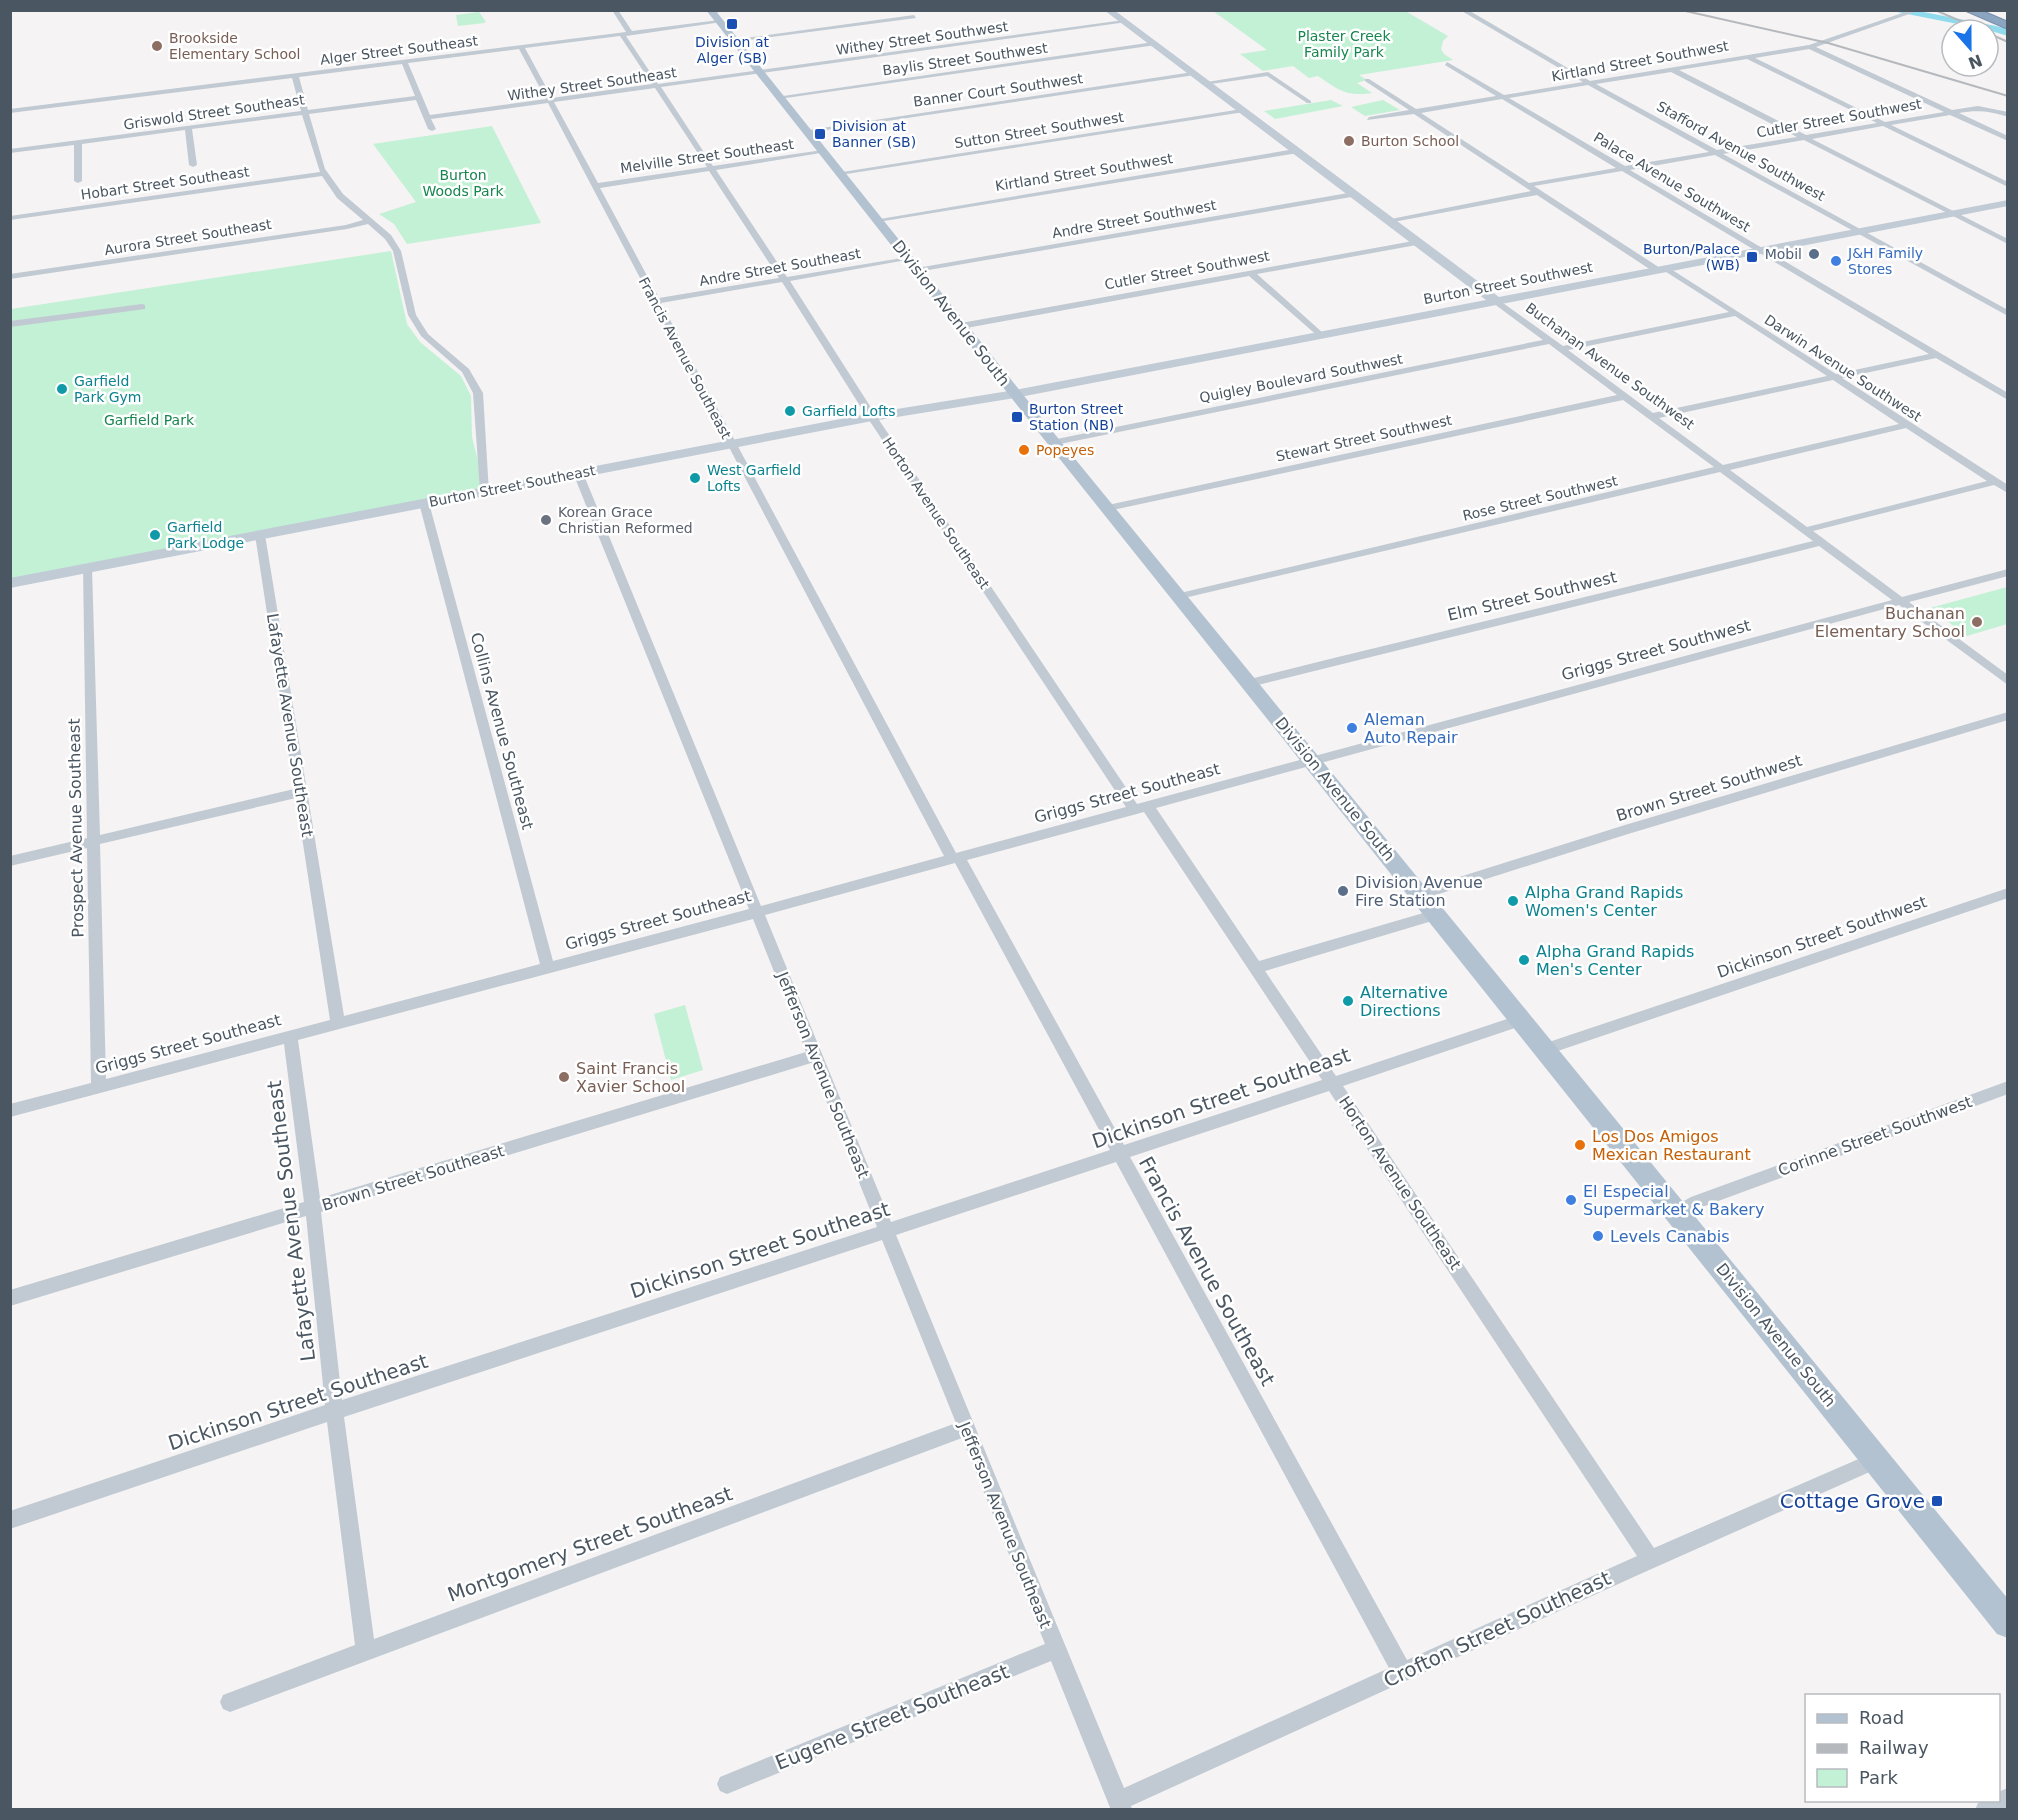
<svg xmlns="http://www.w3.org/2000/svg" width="2018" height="1820" font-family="'DejaVu Sans',sans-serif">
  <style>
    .green { fill: #c3f1d5 }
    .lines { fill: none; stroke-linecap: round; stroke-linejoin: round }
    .river { fill: #90daee; fill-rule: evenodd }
    .highway-casing { stroke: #7690ad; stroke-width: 2 }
    .street { fill: #c1cad2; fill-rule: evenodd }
    .secondary { fill: #c1cbd6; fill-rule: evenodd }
    .primary { fill: #b3c2d1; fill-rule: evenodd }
    .highway { fill: #8ba5c1; fill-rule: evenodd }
    .rail { stroke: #b5b8bd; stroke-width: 2 }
    .transit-dot { fill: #1a4fb4; stroke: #fff; stroke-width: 2 }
    .education-dot { fill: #8d6e63; stroke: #fff; stroke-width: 2 }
    .service-dot { fill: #5c6f8a; stroke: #fff; stroke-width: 2 }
    .shop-dot { fill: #3f7fe0; stroke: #fff; stroke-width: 2 }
    .culture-dot { fill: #0f9aa8; stroke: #fff; stroke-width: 2 }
    .food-dot { fill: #e8710a; stroke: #fff; stroke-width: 2 }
    .worship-dot { fill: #6b7280; stroke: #fff; stroke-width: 2 }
    .labels { text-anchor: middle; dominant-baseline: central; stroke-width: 5; stroke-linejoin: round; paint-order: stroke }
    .far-park-label { font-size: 14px; fill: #17864f; stroke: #fff }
    .far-education-label { font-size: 14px; fill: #785e54; stroke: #fff; text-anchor: start }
    .far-street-label { font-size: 14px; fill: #4a5661; stroke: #fff }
    .far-transit-label { font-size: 14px; fill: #164399; stroke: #fff; text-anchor: start }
    .far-shop-label { font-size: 14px; fill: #366cbe; stroke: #fff; text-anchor: start }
    .far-service-label { font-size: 14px; fill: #4e5e75; stroke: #fff; text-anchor: end }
    .far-culture-label { font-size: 14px; fill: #0d838f; stroke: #fff; text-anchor: start }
    .far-food-label { font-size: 14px; fill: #c56008; stroke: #fff; text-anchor: start }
    .far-worship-label { font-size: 14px; fill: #5b616d; stroke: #fff; text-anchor: start }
    .street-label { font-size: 16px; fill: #4a5661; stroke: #fff }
    .education-label { font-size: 16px; fill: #785e54; stroke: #fff; text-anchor: end }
    .shop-label { font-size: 16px; fill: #366cbe; stroke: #fff; text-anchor: start }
    .service-label { font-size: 16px; fill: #4e5e75; stroke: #fff; text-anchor: start }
    .culture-label { font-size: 16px; fill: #0d838f; stroke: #fff; text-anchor: start }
    .food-label { font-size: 16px; fill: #c56008; stroke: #fff; text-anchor: start }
    .near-street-label { font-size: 20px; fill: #4a5661; stroke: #fff }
    .near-transit-label { font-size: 20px; fill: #164399; stroke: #fff; text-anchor: end }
  </style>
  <rect width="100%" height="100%" fill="#f5f3f3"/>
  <path class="green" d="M 1213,11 L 1413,11 L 1407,12 L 1448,36 L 1443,41 L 1441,49 L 1444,54 L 1453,60 L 1359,75 L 1367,80 L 1357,83 L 1372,93 C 1347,97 1338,90 1318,76 L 1309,78 L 1293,66 L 1263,71 L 1240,54 L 1267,50 Z
    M 479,12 L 486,22 L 484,23 L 458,26 L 456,15 Z
    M 1331,100 L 1343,106 L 1275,119 L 1264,111 Z
    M 1383,100 L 1400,110 L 1365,116 L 1351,107 Z
    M 492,126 L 541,223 L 407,244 L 394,224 L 379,214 L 416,202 L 373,144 Z
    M 391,251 L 407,324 L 420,342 L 461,376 L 471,396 L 472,437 L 485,489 L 11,579 L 11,309 Z
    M 2007,587 L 2007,624 L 1967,636 L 1930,608 Z
    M 685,1005 L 703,1070 L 671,1080 L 654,1014 Z"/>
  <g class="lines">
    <path class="river" d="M 1887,10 L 1913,10 L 1996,26 L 2008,29 L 2008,36 L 1988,30 Z"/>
    <defs>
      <path id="highway" d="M 1964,10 L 1980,10 L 2008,22 L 2008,29 Z"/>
    </defs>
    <use href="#highway" class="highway-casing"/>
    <path class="street" d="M 612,10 L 618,10 L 632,31 L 719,20 L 722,22 L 626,36 L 658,84 L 1124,20 L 1127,22 L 661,87 L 713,166 L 823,150 L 827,152 L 716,170 L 787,277 L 908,257 L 912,259 L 790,281 L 877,417 L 1137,804 L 1892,600 L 1819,546 C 1630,594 1440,639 1250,687 L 1246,686 L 1244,683 L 1250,679 C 1437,632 1625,588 1813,541 L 1720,472 L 1180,599 L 1175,596 L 1180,593 L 1714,467 L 1623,400 L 1108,511 L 1103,508 L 1108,505 L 1617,395 L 1549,344 L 1055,445 L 1052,444 L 1052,440 L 1543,340 L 1493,303 L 1492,301 L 1496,298 L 1563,346 L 1729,312 L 1663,270 L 1662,268 L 1666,266 L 1836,374 L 1929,354 L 1622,171 L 1534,186 L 1660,268 L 1660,272 L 1654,272 L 1537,195 L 1388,223 L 1387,221 L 1391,219 L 1531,191 L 1414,114 L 1367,120 L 1369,117 L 1409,110 L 1365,81 L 1365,79 L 1369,79 L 1416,109 L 1496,96 L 1445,65 L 1447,62 L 1504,95 L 1583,82 L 1460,10 L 1468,10 L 1590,81 L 1809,45 L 1911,10 L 1912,13 L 1816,47 L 1952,110 L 1978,106 L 2008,112 L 2008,117 C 1990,111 1977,110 1959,113 L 2008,136 L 2008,141 L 1950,115 L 1891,125 L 2008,182 L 2008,187 L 1883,126 L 1812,139 L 2008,239 L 2008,244 L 1804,140 L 1723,154 L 2008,310 L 2008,316 L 1715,155 L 1630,170 L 2008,393 L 2008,400 L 1936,358 L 1842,378 L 2008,485 L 2008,493 L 1994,485 L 1813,531 L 1902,597 L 2008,569 L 2008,576 L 1909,602 L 2008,675 L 2008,685 L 1899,605 L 1156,808 L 1259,961 L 1437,909 L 1442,910 L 1444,914 L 1442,918 L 1265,971 L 1336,1076 L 1522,1014 L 1527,1016 L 1529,1020 L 1527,1024 L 1343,1086 L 1654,1548 L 1877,1451 L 1883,1454 L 1886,1460 L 1883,1466 L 1638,1575 L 1131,1806 L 1132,1810 L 1111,1810 L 1051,1661 L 727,1794 L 720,1791 L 717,1784 L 720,1777 L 1045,1644 L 962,1438 L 230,1712 L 223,1709 L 220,1702 L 223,1695 L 355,1645 L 327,1422 L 10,1529 L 10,1511 L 325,1405 L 306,1216 L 10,1306 L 10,1290 L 304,1202 L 284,1044 L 10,1117 L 10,1104 L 91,1083 L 87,848 L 10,866 L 10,856 L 87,838 L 83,566 L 91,566 L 92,568 L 100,835 L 294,789 L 255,535 L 260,532 L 265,535 L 344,1016 L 540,964 L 419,503 L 420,501 L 424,500 L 429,503 L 553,961 L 749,909 L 573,473 L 574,471 L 582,471 L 583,473 L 761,906 L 944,856 L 548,103 L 431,119 L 436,129 L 432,131 L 428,129 L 416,100 L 309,114 L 325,169 L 343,194 L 391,235 L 401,251 L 416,315 L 428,334 L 469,369 L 483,393 L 489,493 L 481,493 L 480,491 L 473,393 L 462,372 L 421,336 L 408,315 L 393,251 L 385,239 L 368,224 L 347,229 L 10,279 L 10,274 L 346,225 L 363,220 L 337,198 L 322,176 L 10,220 L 10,216 L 320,172 L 302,115 L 192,129 L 197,165 L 193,167 L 189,165 L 185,130 L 82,144 L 82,181 L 78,183 L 74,181 L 74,145 L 10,153 L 10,149 L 301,111 L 292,78 L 10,113 L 10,109 L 626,32 ZM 620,36 L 652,84 L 552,98 L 525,48 ZM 519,49 L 546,99 L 430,115 L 408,63 ZM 1809,49 L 1944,112 L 1885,122 L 1755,58 ZM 1747,59 L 1877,123 L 1806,135 L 1679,70 ZM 402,64 L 415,96 L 308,110 L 299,77 ZM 1671,72 L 1797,137 L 1717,150 L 1596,84 ZM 1588,85 L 1709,152 L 1625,166 L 1509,98 ZM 655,88 L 707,167 L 598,183 L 554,102 ZM 1502,99 L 1616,168 L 1529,183 L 1421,113 ZM 709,171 L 779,278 L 659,298 L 600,188 ZM 782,282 L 867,417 L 1126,807 L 956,853 L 661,303 ZM 1735,316 L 1827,376 L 1653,413 L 1568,350 ZM 1833,380 L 1899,424 L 1723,465 L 1659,418 ZM 1906,428 L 1987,481 L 1807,527 L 1730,470 ZM 296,798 L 330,1020 L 106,1079 L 100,844 ZM 1144,812 L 1322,1080 L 1124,1145 L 967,860 ZM 955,863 L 1110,1150 L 891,1222 L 765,915 ZM 753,919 L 806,1052 L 320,1198 L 298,1040 ZM 811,1063 L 877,1227 L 342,1400 L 321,1212 ZM 1329,1091 L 1637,1556 L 1407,1660 L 1130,1157 ZM 1116,1162 L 1389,1668 L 1124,1788 L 896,1235 ZM 882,1240 L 956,1423 L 374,1639 L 344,1417 Z
      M 710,10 L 727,10 L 711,14 L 708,12 Z
      M 914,15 L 916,18 L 734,42 L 731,40 Z
      M 1154,42 L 1156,45 L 779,99 L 776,97 Z
      M 1193,72 L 1195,75 L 806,133 L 802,131 Z
      M 1268,72 L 1311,101 L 1311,103 L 1307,103 L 1267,76 L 1204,85 L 1201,83 Z
      M 1242,109 L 1244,112 L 840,175 L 836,173 Z
      M 1295,149 L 1299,151 L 1298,153 L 878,222 L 874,220 Z
      M 1354,192 L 1357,192 L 1357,196 L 917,272 L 913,270 L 917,268 Z
      M 1419,240 L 1423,242 L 1422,244 L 1257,274 L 1323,333 L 1323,337 L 1320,338 L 1249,276 L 961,329 L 957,326 L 961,323 Z
      M 142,304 L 145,305 L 145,309 L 10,327 L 10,321 Z
      M 2008,712 L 2008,720 L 1628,834 L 1420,900 L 1415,899 L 1413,895 L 1415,891 L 1625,825 Z
      M 2008,888 L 2008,898 L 1546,1055 L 1541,1053 L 1539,1049 L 1541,1045 L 1546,1043 Z
      M 2008,1081 L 2008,1094 L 1702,1207 L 1677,1220 L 1671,1218 L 1669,1213 L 1671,1208 L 1691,1197 Z
      M 2008,1788 L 2008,1809 L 1975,1810 L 1978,1803 L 1982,1800 L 1998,1800 L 1998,1792 Z"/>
    <path class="secondary" d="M 1104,10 L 1114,10 L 1499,297 L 2008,200 L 2008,206 L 1015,398 L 872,421 L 10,588 L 10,578 L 872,413 L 1015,390 L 1486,300 Z"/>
    <path class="primary" d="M 706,10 L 715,10 L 1053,432 L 2008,1599 L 2008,1638 L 1997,1634 L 1043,438 Z"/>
    <use href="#highway" class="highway"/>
    <path class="rail" d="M 1681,10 L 1828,43 L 2008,96
      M 1935,10 L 1981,30
      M 1988,33 L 2008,42"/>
  </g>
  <g class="transit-dot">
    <rect x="726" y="18" width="12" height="12" rx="3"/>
    <rect x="814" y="128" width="12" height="12" rx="3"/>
    <rect x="1746" y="251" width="12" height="12" rx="3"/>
    <rect x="1011" y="411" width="12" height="12" rx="3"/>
    <rect x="1931" y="1495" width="12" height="12" rx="3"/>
  </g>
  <g class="education-dot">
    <circle cx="157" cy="46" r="6"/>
    <circle cx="1349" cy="141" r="6"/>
    <circle cx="1977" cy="622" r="6"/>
    <circle cx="564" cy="1077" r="6"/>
  </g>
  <g class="service-dot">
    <circle cx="1814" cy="254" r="6"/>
    <circle cx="1343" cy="891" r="6"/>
  </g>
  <g class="shop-dot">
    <circle cx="1836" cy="261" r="6"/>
    <circle cx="1352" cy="728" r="6"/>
    <circle cx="1571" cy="1200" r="6"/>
    <circle cx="1598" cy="1236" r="6"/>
  </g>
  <g class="culture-dot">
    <circle cx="62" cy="389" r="6"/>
    <circle cx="790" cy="411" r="6"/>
    <circle cx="695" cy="478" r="6"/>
    <circle cx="155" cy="535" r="6"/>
    <circle cx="1513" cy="901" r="6"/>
    <circle cx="1524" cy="960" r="6"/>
    <circle cx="1348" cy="1001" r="6"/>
  </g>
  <g class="food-dot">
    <circle cx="1024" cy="450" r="6"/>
    <circle cx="1580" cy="1145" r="6"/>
  </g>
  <circle class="worship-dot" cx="546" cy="520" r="6"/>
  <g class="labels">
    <g class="far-park-label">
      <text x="1344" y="36">Plaster Creek<tspan x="1344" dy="16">Family Park</tspan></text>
      <text x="463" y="175">Burton<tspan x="463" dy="16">Woods Park</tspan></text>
      <text x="149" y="420">Garfield Park</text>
    </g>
    <g class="far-education-label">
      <text x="169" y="38">Brookside<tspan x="169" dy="16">Elementary School</tspan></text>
      <text x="1361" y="141">Burton School</text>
    </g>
    <g class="far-street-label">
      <text transform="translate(922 38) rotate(-8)">Withey Street Southwest</text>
      <text transform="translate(399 50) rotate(-7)">Alger Street Southeast</text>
      <text transform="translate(965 59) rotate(-8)">Baylis Street Southwest</text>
      <text transform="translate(1640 61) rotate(-10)">Kirtland Street Southwest</text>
      <text transform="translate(592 84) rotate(-8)">Withey Street Southeast</text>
      <text transform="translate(998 90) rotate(-8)">Banner Court Southwest</text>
      <text transform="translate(214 112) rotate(-8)">Griswold Street Southeast</text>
      <text transform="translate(1839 118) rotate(-10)">Cutler Street Southwest</text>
      <text transform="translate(1039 130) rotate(-9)">Sutton Street Southwest</text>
      <text transform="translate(1741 151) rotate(29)">Stafford Avenue Southwest</text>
      <text transform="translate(707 156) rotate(-8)">Melville Street Southeast</text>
      <text transform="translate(1084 172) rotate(-9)">Kirtland Street Southwest</text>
      <text transform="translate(1672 182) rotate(31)">Palace Avenue Southwest</text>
      <text transform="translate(165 183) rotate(-8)">Hobart Street Southeast</text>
      <text transform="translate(1134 219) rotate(-10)">Andre Street Southwest</text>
      <text transform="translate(188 237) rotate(-9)">Aurora Street Southeast</text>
      <text transform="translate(780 267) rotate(-10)">Andre Street Southeast</text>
      <text transform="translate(1187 270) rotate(-10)">Cutler Street Southwest</text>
      <text transform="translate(1508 283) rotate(-11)">Burton Street Southwest</text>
      <text transform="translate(685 358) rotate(62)">Francis Avenue Southeast</text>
      <text transform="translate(1610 366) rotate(36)">Buchanan Avenue Southwest</text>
      <text transform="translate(1843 368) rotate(33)">Darwin Avenue Southwest</text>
      <text transform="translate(1301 378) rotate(-11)">Quigley Boulevard Southwest</text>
      <text transform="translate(1364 438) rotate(-12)">Stewart Street Southwest</text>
      <text transform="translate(512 486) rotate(-11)">Burton Street Southeast</text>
      <text transform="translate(1540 498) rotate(-13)">Rose Street Southwest</text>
      <text transform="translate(936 513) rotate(56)">Horton Avenue Southeast</text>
    </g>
    <g class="far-transit-label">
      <text x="732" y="42" text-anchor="middle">Division at<tspan x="732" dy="16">Alger (SB)</tspan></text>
      <text x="832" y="126">Division at<tspan x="832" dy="16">Banner (SB)</tspan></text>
      <text x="1740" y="249" text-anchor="end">Burton/Palace<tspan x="1740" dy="16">(WB)</tspan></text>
      <text x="1029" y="409">Burton Street<tspan x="1029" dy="16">Station (NB)</tspan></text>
    </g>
    <g class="far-shop-label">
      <text x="1848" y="253">J&amp;H Family<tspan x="1848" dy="16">Stores</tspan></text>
    </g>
    <g class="far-service-label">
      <text x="1802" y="254">Mobil</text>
    </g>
    <g class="far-culture-label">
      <text x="74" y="381">Garfield<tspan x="74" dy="16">Park Gym</tspan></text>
      <text x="802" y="411">Garfield Lofts</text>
      <text x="707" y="470">West Garfield<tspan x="707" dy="16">Lofts</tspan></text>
      <text x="167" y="527">Garfield<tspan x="167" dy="16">Park Lodge</tspan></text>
    </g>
    <g class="far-food-label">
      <text x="1036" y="450">Popeyes</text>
    </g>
    <g class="far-worship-label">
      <text x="558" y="512">Korean Grace<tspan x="558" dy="16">Christian Reformed</tspan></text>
    </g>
    <g class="street-label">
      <text transform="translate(951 313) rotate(52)">Division Avenue South</text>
      <text transform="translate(1532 596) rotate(-13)">Elm Street Southwest</text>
      <text transform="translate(1656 650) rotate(-15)">Griggs Street Southwest</text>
      <text transform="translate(290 725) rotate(81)">Lafayette Avenue Southeast</text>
      <text transform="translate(502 731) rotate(75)">Collins Avenue Southeast</text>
      <text transform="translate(1709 788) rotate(-17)">Brown Street Southwest</text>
      <text transform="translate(1335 789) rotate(51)">Division Avenue South</text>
      <text transform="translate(1127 793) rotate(-15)">Griggs Street Southeast</text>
      <text transform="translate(76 828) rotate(-91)">Prospect Avenue Southeast</text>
      <text transform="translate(658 920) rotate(-15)">Griggs Street Southeast</text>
      <text transform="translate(1822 937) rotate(-19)">Dickinson Street Southwest</text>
      <text transform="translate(188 1044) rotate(-15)">Griggs Street Southeast</text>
      <text transform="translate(823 1075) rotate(68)">Jefferson Avenue Southeast</text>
      <text transform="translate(1875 1136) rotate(-20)">Corinne Street Southwest</text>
      <text transform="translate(413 1178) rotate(-17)">Brown Street Southeast</text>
      <text transform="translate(1400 1183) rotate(56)">Horton Avenue Southeast</text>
      <text transform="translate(1776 1335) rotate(51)">Division Avenue South</text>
      <text transform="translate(1005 1525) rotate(68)">Jefferson Avenue Southeast</text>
    </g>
    <g class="education-label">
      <text x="1965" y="613">Buchanan<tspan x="1965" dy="18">Elementary School</tspan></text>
      <text x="576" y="1068" text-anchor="start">Saint Francis<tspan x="576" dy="18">Xavier School</tspan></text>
    </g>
    <g class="shop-label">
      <text x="1364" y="719">Aleman<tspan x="1364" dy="18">Auto Repair</tspan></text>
      <text x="1583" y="1191">El Especial<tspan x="1583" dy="18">Supermarket &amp; Bakery</tspan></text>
      <text x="1610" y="1236">Levels Canabis</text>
    </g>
    <g class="service-label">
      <text x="1355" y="882">Division Avenue<tspan x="1355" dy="18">Fire Station</tspan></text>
    </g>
    <g class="culture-label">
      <text x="1525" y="892">Alpha Grand Rapids<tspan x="1525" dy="18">Women's Center</tspan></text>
      <text x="1536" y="951">Alpha Grand Rapids<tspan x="1536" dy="18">Men's Center</tspan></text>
      <text x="1360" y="992">Alternative<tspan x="1360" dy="18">Directions</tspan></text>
    </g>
    <g class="food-label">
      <text x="1592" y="1136">Los Dos Amigos<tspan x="1592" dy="18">Mexican Restaurant</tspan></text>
    </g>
    <g class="near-street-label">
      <text transform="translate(1221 1098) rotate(-19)">Dickinson Street Southeast</text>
      <text transform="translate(291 1221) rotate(-97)">Lafayette Avenue Southeast</text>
      <text transform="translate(760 1250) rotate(-18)">Dickinson Street Southeast</text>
      <text transform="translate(1207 1271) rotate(61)">Francis Avenue Southeast</text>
      <text transform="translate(298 1402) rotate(-18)">Dickinson Street Southeast</text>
      <text transform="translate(590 1544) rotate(-20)">Montgomery Street Southeast</text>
      <text transform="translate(1497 1629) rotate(-25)">Crofton Street Southeast</text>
      <text transform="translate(892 1717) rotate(-22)">Eugene Street Southeast</text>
    </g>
    <g class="near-transit-label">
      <text x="1925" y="1501">Cottage Grove</text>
    </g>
  </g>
  <rect width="2018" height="1820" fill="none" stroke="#4a5661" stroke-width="24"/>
  <rect x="1805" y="1694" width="195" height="108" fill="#ffffff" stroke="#b7bbc0" stroke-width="1.5"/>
  <rect x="1817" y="1714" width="30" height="9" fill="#b3c2d1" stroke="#b7bbc0" stroke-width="1.5"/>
  <text x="1859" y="1724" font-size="18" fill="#4a5661">Road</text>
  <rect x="1817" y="1744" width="30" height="9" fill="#b5b8bd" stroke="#b7bbc0" stroke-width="1.5"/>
  <text x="1859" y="1754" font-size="18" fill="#4a5661">Railway</text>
  <rect x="1817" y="1769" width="30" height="18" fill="#c3f1d5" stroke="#b7bbc0" stroke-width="1.5"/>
  <text x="1859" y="1784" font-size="18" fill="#4a5661">Park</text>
  <g transform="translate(1970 48) rotate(159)"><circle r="28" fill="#ffffff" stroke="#b7bbc0" stroke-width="1.5"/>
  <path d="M0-4.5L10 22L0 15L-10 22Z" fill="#1a73e8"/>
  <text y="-9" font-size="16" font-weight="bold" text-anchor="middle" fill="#4a5661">N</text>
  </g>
</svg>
